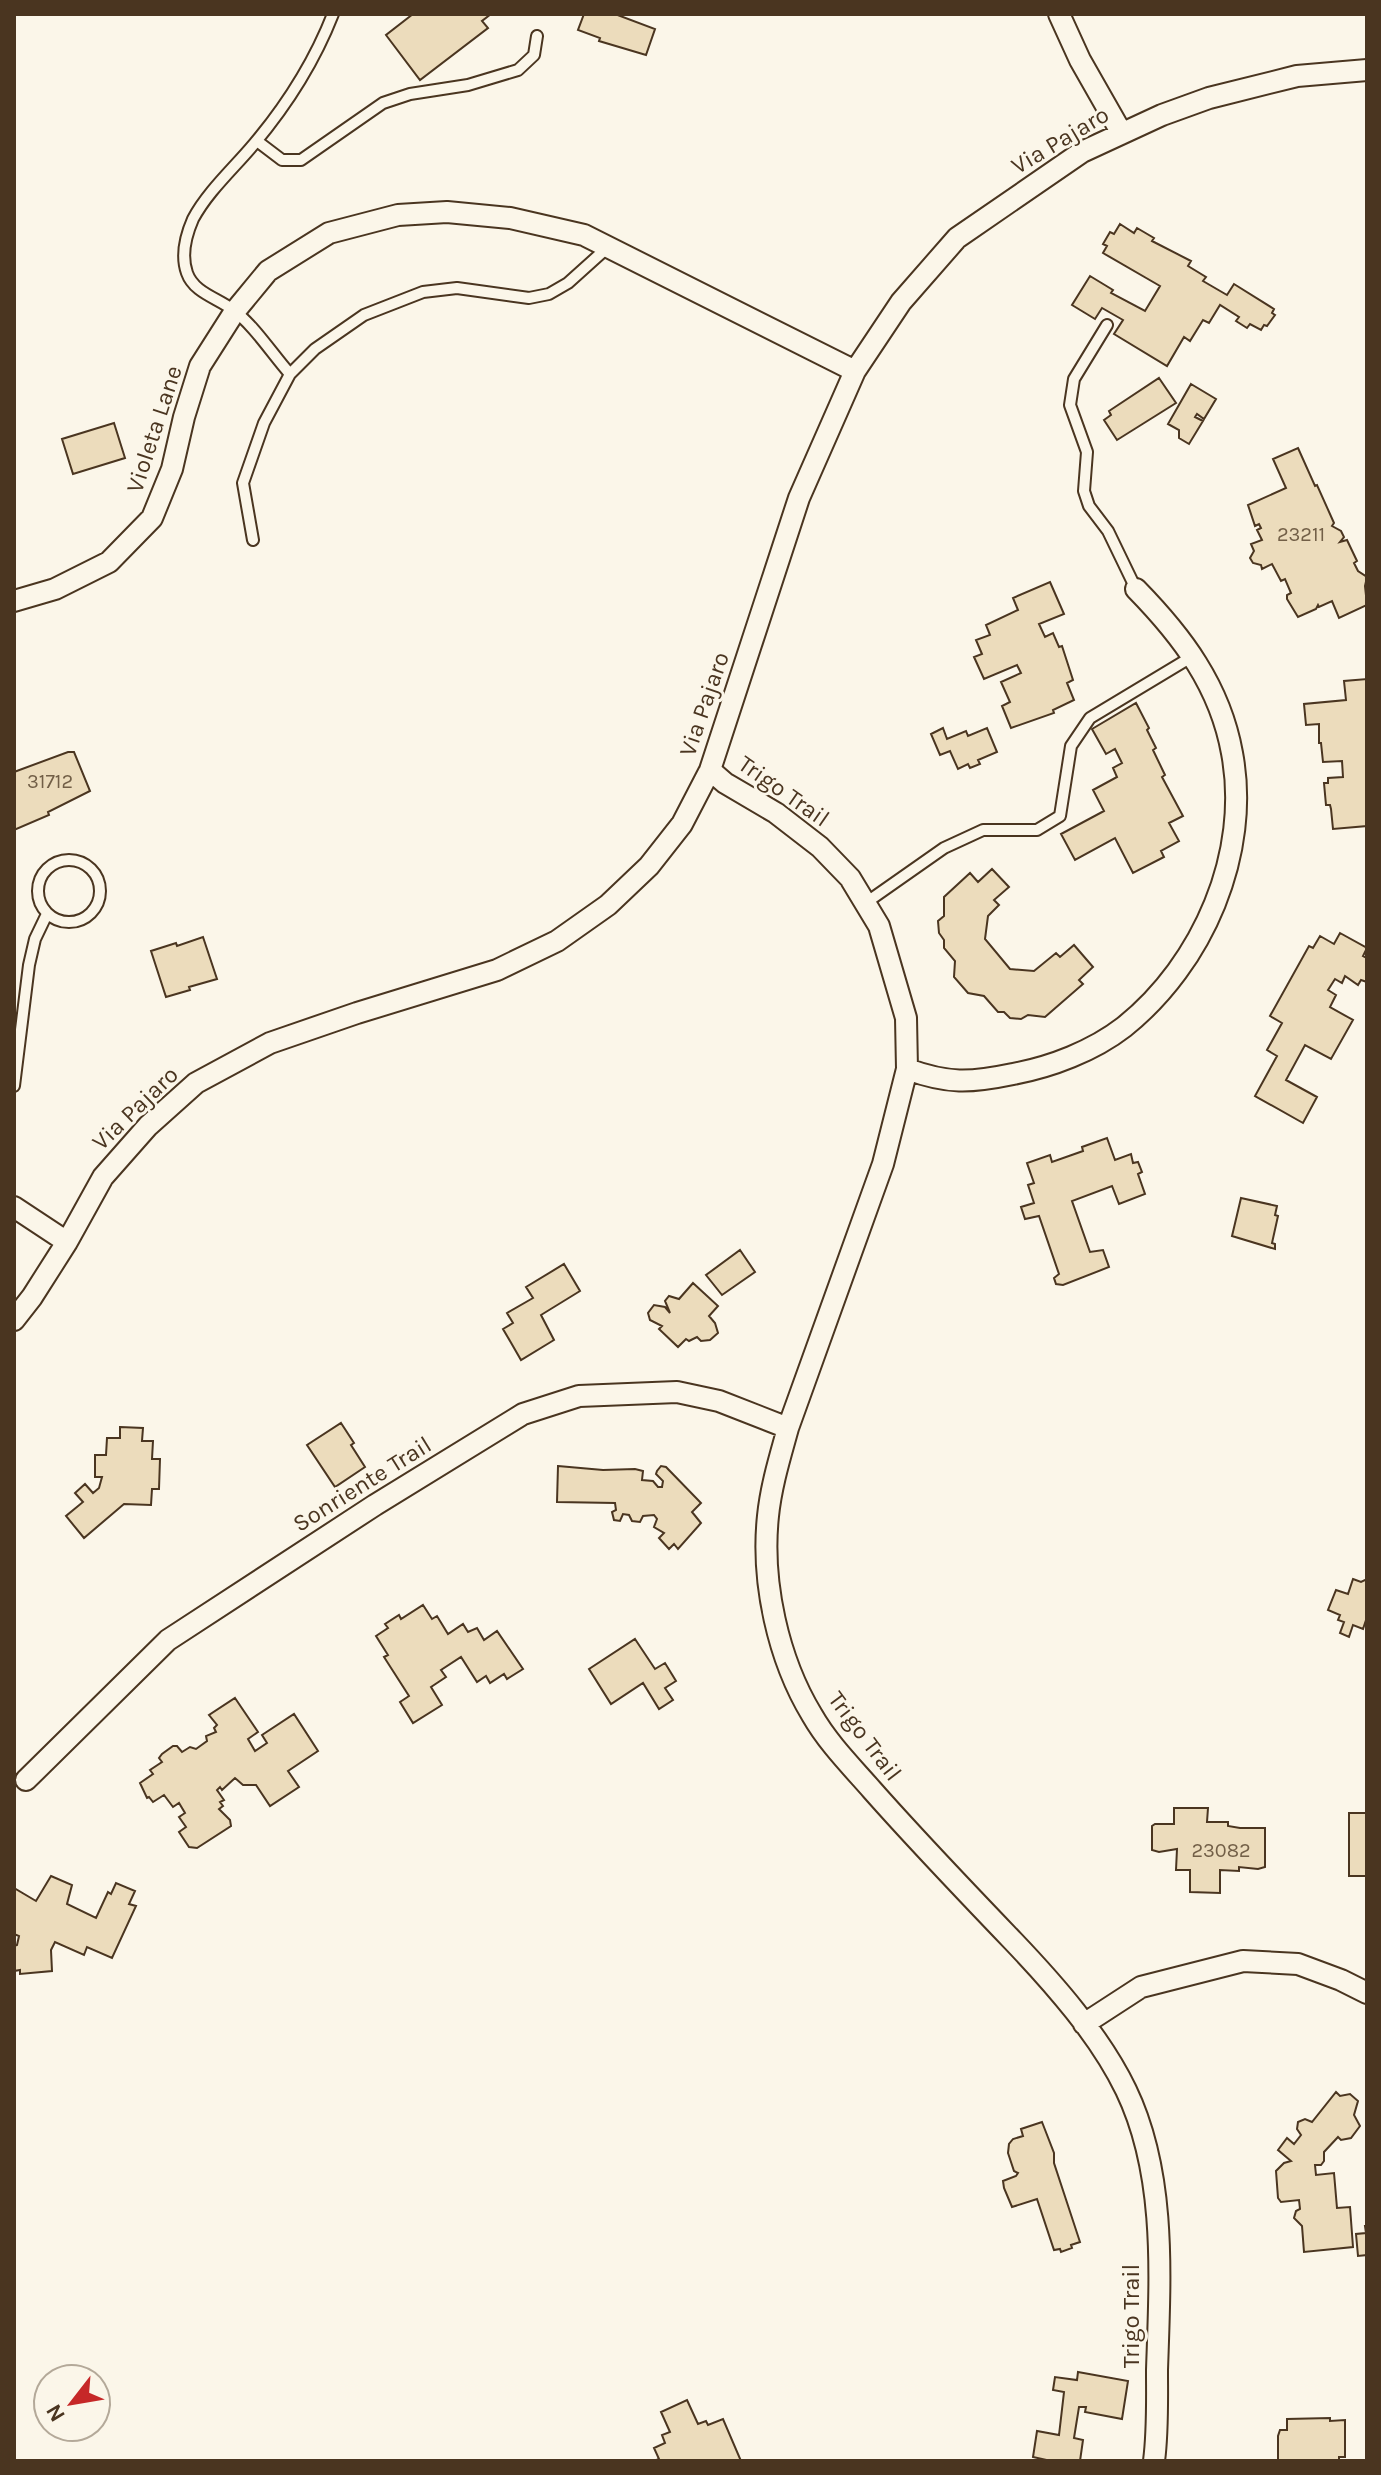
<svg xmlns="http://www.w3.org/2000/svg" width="1381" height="2475" font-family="Karla,sans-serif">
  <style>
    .building { fill: #ecdcbc; stroke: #4a3520; stroke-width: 2 }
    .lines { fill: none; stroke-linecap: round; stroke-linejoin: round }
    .lane-casing { stroke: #4a3520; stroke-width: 14 }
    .street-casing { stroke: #4a3520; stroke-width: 24 }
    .lane { stroke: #fbf6e9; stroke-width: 10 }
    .street { stroke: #fbf6e9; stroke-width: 20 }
    .labels { text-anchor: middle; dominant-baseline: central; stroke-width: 6; stroke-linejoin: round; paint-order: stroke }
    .number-label { font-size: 20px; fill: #725f47 }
    .street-label { font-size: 24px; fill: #4a3520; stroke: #fbf6e9 }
  </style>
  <rect width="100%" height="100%" fill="#fbf6e9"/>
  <path class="building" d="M 413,14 L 491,14 L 482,21 L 488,28 L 420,80 L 386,35 Z
    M 584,14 L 615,14 L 655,29 L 646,55 L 599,41 L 600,38 L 578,30 Z
    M 1120,224 L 1134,233 L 1137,228 L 1154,238 L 1152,241 L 1191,261 L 1188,266 L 1206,277 L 1203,281 L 1227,295 L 1234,284 L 1274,309 L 1272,313 L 1275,315 L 1267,326 L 1264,325 L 1261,330 L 1250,324 L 1247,328 L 1236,321 L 1239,317 L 1220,305 L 1209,323 L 1203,320 L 1190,341 L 1184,337 L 1167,366 L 1114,334 L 1123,320 L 1102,308 L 1095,319 L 1072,305 L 1090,276 L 1113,290 L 1111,293 L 1145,311 L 1160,286 L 1103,253 L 1107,246 L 1103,244 L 1110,232 L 1114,234 Z
    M 1159,378 L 1176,403 L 1117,440 L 1104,420 L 1111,415 L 1109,411 Z
    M 1191,384 L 1216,399 L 1204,419 L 1197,414 L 1195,417 L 1203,421 L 1189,444 L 1179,438 L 1179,430 L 1168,424 Z
    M 114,423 L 125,458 L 73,474 L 62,439 Z
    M 1298,448 L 1315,486 L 1317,485 L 1334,523 L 1332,526 L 1341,531 L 1344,537 L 1340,542 L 1347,540 L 1357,561 L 1354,563 L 1358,571 L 1367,577 L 1365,586 L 1367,605 L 1339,618 L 1332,601 L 1319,607 L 1318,605 L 1316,609 L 1298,617 L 1287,599 L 1287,595 L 1291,593 L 1285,579 L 1281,581 L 1272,564 L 1262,569 L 1261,565 L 1253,563 L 1250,558 L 1254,551 L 1251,544 L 1262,540 L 1257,530 L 1261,528 L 1259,524 L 1255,526 L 1248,505 L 1286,488 L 1273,459 Z
    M 1050,582 L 1064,614 L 1039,624 L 1045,637 L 1053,633 L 1059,647 L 1062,646 L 1073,680 L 1067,683 L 1074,700 L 1053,710 L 1054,713 L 1011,728 L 1002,706 L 1010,702 L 1001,682 L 1021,673 L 1017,665 L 984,679 L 974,657 L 982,654 L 976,640 L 990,635 L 986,625 L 1018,610 L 1013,598 Z
    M 1367,679 L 1367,826 L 1333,829 L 1331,809 L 1330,805 L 1326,805 L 1324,783 L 1328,783 L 1328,778 L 1343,777 L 1342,761 L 1323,762 L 1321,743 L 1319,743 L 1319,724 L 1306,725 L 1304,704 L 1346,700 L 1344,681 Z
    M 1136,703 L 1149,728 L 1147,730 L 1156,748 L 1153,750 L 1165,775 L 1162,777 L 1183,816 L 1169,823 L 1179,841 L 1161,851 L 1164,857 L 1133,873 L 1115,838 L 1075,860 L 1061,834 L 1104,811 L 1093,790 L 1117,777 L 1113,768 L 1122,763 L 1115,749 L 1106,754 L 1092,729 Z
    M 943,728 L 947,739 L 966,731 L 968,736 L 987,728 L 997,752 L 978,760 L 980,764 L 970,768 L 968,764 L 958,769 L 950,751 L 940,755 L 931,734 Z
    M 68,752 L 74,752 L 90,791 L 48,812 L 49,815 L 14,830 L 14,772 Z
    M 992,869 L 1009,887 L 994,900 L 999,905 L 988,916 L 985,939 L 1010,969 L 1034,971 L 1056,953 L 1060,957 L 1074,945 L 1093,967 L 1079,980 L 1083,984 L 1045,1017 L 1028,1015 L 1021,1019 L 1010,1018 L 1004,1012 L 998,1012 L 984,996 L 968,993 L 954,977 L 955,961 L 944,948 L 944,940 L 939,933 L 938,921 L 944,916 L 944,897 L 970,873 L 978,882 Z
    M 1340,933 L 1367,948 L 1363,956 L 1367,958 L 1367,982 L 1361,980 L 1358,985 L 1345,976 L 1342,983 L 1335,979 L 1328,990 L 1336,995 L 1330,1007 L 1353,1020 L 1331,1059 L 1305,1045 L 1286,1080 L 1317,1097 L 1303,1123 L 1255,1096 L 1277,1056 L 1267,1050 L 1282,1023 L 1270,1016 L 1309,946 L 1313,948 L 1320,936 L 1334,944 Z
    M 203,937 L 217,979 L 189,987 L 190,990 L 166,997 L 151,951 L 176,943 L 177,946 Z
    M 1107,1138 L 1115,1160 L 1131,1154 L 1133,1163 L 1138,1162 L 1142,1172 L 1138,1174 L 1145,1194 L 1119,1204 L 1112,1186 L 1072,1201 L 1090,1252 L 1103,1250 L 1109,1267 L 1063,1285 L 1056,1284 L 1054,1278 L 1059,1274 L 1039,1216 L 1025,1219 L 1021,1207 L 1034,1203 L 1028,1185 L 1034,1183 L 1027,1163 L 1050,1155 L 1052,1162 L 1083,1151 L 1082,1147 Z
    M 1241,1198 L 1277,1206 L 1275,1215 L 1278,1216 L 1272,1243 L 1275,1244 L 1275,1249 L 1232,1236 Z
    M 740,1250 L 755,1272 L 722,1295 L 706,1275 Z
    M 564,1264 L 580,1291 L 541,1315 L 554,1340 L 521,1360 L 503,1329 L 513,1323 L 507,1313 L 533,1298 L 526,1287 Z
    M 693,1283 L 718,1306 L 709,1316 L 715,1323 L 718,1333 L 710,1340 L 701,1341 L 697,1337 L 689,1341 L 686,1339 L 678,1347 L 659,1329 L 662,1326 L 650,1320 L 648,1313 L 654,1305 L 665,1307 L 670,1313 L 665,1301 L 669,1296 L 679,1299 Z
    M 341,1423 L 354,1443 L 351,1445 L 365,1467 L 335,1487 L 307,1445 Z
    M 120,1427 L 143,1428 L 142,1441 L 153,1441 L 152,1459 L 160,1459 L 159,1489 L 152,1489 L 151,1505 L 124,1504 L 84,1538 L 66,1516 L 83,1502 L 75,1493 L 85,1484 L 93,1493 L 99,1488 L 102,1477 L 95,1477 L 95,1455 L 106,1455 L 107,1438 L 120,1438 Z
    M 558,1466 L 603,1470 L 635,1469 L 643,1471 L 642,1480 L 653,1481 L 658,1487 L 662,1487 L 663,1481 L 656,1474 L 657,1471 L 661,1466 L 666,1467 L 701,1503 L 692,1512 L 701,1523 L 678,1549 L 674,1544 L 669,1549 L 659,1538 L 664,1533 L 654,1527 L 657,1519 L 654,1515 L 643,1516 L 640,1522 L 632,1521 L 629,1515 L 623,1514 L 620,1521 L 614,1520 L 612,1512 L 616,1510 L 615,1503 L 557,1502 Z
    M 1353,1579 L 1361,1582 L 1367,1579 L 1367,1617 L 1363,1629 L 1353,1625 L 1349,1637 L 1340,1633 L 1344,1622 L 1338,1620 L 1340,1615 L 1328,1610 L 1336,1590 L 1348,1594 Z
    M 423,1605 L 432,1619 L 437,1616 L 448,1634 L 463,1624 L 468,1632 L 477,1628 L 484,1640 L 497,1631 L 523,1669 L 507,1679 L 504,1674 L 490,1683 L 486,1676 L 477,1682 L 461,1657 L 441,1670 L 446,1677 L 431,1687 L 442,1705 L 413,1723 L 400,1702 L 409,1696 L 384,1657 L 388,1655 L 376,1636 L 388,1628 L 385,1624 L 399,1615 L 401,1619 Z
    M 635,1639 L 655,1669 L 665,1663 L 676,1681 L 665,1688 L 673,1700 L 659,1709 L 643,1683 L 611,1704 L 589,1669 Z
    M 235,1698 L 258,1732 L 248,1739 L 255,1751 L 267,1743 L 262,1735 L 294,1714 L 318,1751 L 288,1771 L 299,1787 L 270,1806 L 256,1785 L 243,1785 L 235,1778 L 222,1790 L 220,1787 L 217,1790 L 224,1800 L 220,1802 L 223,1806 L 219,1809 L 230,1820 L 231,1826 L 197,1848 L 189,1847 L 179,1832 L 186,1827 L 179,1817 L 185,1813 L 179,1803 L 173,1807 L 164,1795 L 153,1802 L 149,1797 L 147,1798 L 140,1783 L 153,1774 L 150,1770 L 162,1762 L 159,1758 L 162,1754 L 173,1746 L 177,1746 L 182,1752 L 190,1747 L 196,1749 L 207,1741 L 206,1736 L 216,1732 L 214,1728 L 217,1725 L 209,1715 Z
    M 1174,1808 L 1208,1808 L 1207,1822 L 1228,1822 L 1228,1826 L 1240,1828 L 1265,1828 L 1265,1867 L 1258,1869 L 1239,1867 L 1239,1871 L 1220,1870 L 1220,1893 L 1190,1892 L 1190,1870 L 1176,1870 L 1177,1849 L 1159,1852 L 1152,1850 L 1152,1826 L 1155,1824 L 1174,1824 Z
    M 1349,1813 L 1367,1813 L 1367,1876 L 1349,1876 Z
    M 51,1876 L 72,1885 L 67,1904 L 96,1918 L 108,1892 L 111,1894 L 116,1883 L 135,1891 L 129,1904 L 136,1906 L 112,1958 L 87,1947 L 84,1955 L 55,1942 L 51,1950 L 52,1971 L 20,1974 L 20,1970 L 14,1971 L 14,1946 L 17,1945 L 19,1936 L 14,1934 L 14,1888 L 36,1901 Z
    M 1336,2092 L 1340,2096 L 1350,2094 L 1358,2101 L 1354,2115 L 1360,2126 L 1351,2138 L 1341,2140 L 1338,2137 L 1324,2152 L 1324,2161 L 1321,2165 L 1315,2165 L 1316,2175 L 1334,2173 L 1337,2208 L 1350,2207 L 1353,2247 L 1304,2252 L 1302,2226 L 1294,2218 L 1296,2211 L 1300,2209 L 1299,2200 L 1281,2202 L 1278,2198 L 1276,2171 L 1284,2163 L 1291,2161 L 1278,2150 L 1287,2138 L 1294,2144 L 1301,2135 L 1297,2129 L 1298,2122 L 1305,2119 L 1312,2122 Z
    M 1042,2122 L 1054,2153 L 1054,2163 L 1080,2242 L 1071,2245 L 1072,2248 L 1061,2252 L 1060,2249 L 1054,2250 L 1037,2199 L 1012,2207 L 1004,2188 L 1003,2181 L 1016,2176 L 1018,2173 L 1014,2171 L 1008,2153 L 1009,2144 L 1013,2139 L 1023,2136 L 1021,2129 Z
    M 1365,2226 L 1367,2226 L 1367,2255 L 1358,2256 L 1356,2234 L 1366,2233 Z
    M 1078,2372 L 1128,2381 L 1122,2419 L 1085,2412 L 1086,2407 L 1079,2407 L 1074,2438 L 1083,2440 L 1080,2461 L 1051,2461 L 1033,2457 L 1037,2431 L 1059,2435 L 1064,2392 L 1053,2390 L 1055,2377 L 1077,2380 Z
    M 687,2400 L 698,2424 L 706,2421 L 708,2425 L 723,2419 L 741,2461 L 654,2461 L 659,2459 L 654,2448 L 665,2443 L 662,2435 L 670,2432 L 661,2412 Z
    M 1330,2418 L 1330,2421 L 1345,2420 L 1345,2457 L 1339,2457 L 1339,2461 L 1278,2461 L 1278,2436 L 1280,2430 L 1287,2430 L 1287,2419 Z"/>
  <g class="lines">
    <defs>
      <path id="lane" d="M 257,141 L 282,160 L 301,160 L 383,103 L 410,94 L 468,85 L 518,70 L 534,55 L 537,36
        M 1107,325 L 1074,379 L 1070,405 L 1087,452 L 1084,491 L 1089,506 L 1108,531 L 1136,589
        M 290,374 C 273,355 253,324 233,310 C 218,298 194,293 187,273 C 181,256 186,235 193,219 C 208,191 234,168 254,144 C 286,106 315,60 333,14
        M 253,540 L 243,483 L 264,423 L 290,374 L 315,349 L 364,315 L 423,292 L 457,288 L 529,298 L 549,294 L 568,283 L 608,247
        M38 891a31 31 0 1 1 62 0a31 31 0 1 1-62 0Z
        M 867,902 L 944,848 L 983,830 L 1037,830 L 1060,816 L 1071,746 L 1090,718 L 1193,656
        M 14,1086 L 29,965 L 35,939 L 47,914"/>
      <path id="street" d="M 1059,14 L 1080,60 L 1121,132
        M 14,601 L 55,589 L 109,562 L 152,518 L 172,469 L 184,417 L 200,366 L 235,311 L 268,271 L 329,233 L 398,215 L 447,212 L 510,218 L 584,235 L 855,371
        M 710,770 L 725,783 L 776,813 L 820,847 L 850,878 L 879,926 L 906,1018 L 907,1069 L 883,1164 L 788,1428 C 780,1457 771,1486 768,1516 C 761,1582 778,1659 812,1715 C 828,1743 851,1766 872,1790 C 918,1842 965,1891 1013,1941 C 1054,1984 1100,2036 1126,2090 C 1167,2175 1160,2278 1157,2370 C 1157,2400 1158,2431 1154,2461
        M 907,1069 C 948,1084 970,1083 1013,1074 C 1051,1067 1093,1051 1124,1027 C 1203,964 1251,853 1232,753 C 1220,686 1182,636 1136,589
        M 14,1207 L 67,1242
        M 14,1320 L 32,1297 L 67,1242 L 103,1177 L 148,1126 L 196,1083 L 270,1043 L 357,1013 L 497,970 L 557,941 L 608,905 L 649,866 L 682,824 L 710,770 L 799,498 L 855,371 L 901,302 L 957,238 L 1082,152 L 1162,115 L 1209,98 L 1297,76 L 1367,70
        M 26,1780 L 168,1640 L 375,1505 L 523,1414 L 579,1396 L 677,1392 L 719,1401 L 788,1428
        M 1084,2024 L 1141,1987 L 1243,1961 L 1298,1964 L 1341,1980 L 1367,1993"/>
    </defs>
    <use href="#lane" class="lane-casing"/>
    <use href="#street" class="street-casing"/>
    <use href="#lane" class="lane"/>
    <use href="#street" class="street"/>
  </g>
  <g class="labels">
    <g class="number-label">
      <text x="1301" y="534">23211</text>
      <text x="50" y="781">31712</text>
      <text x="1221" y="1850">23082</text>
    </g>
    <g class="street-label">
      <text transform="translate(1060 140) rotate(-31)">Via Pajaro</text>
      <text transform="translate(154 429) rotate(-72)">Violeta Lane</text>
      <text transform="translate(704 704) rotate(-71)">Via Pajaro</text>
      <text transform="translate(784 791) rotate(35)">Trigo Trail</text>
      <text transform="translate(135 1108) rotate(-44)">Via Pajaro</text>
      <text transform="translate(362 1484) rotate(-32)">Sonriente Trail</text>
      <text transform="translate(865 1736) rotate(53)">Trigo Trail</text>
      <text transform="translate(1131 2316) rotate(-90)">Trigo Trail</text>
    </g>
  </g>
  <rect width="1381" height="2475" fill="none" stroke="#4a3520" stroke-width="32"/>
  <g transform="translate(72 2403) rotate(239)"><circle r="38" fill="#fbf6e9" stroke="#b4a999" stroke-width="2"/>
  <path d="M0-6L14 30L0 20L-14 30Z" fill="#c62828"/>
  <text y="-12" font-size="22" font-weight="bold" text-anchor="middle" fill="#4a3520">N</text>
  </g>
</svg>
